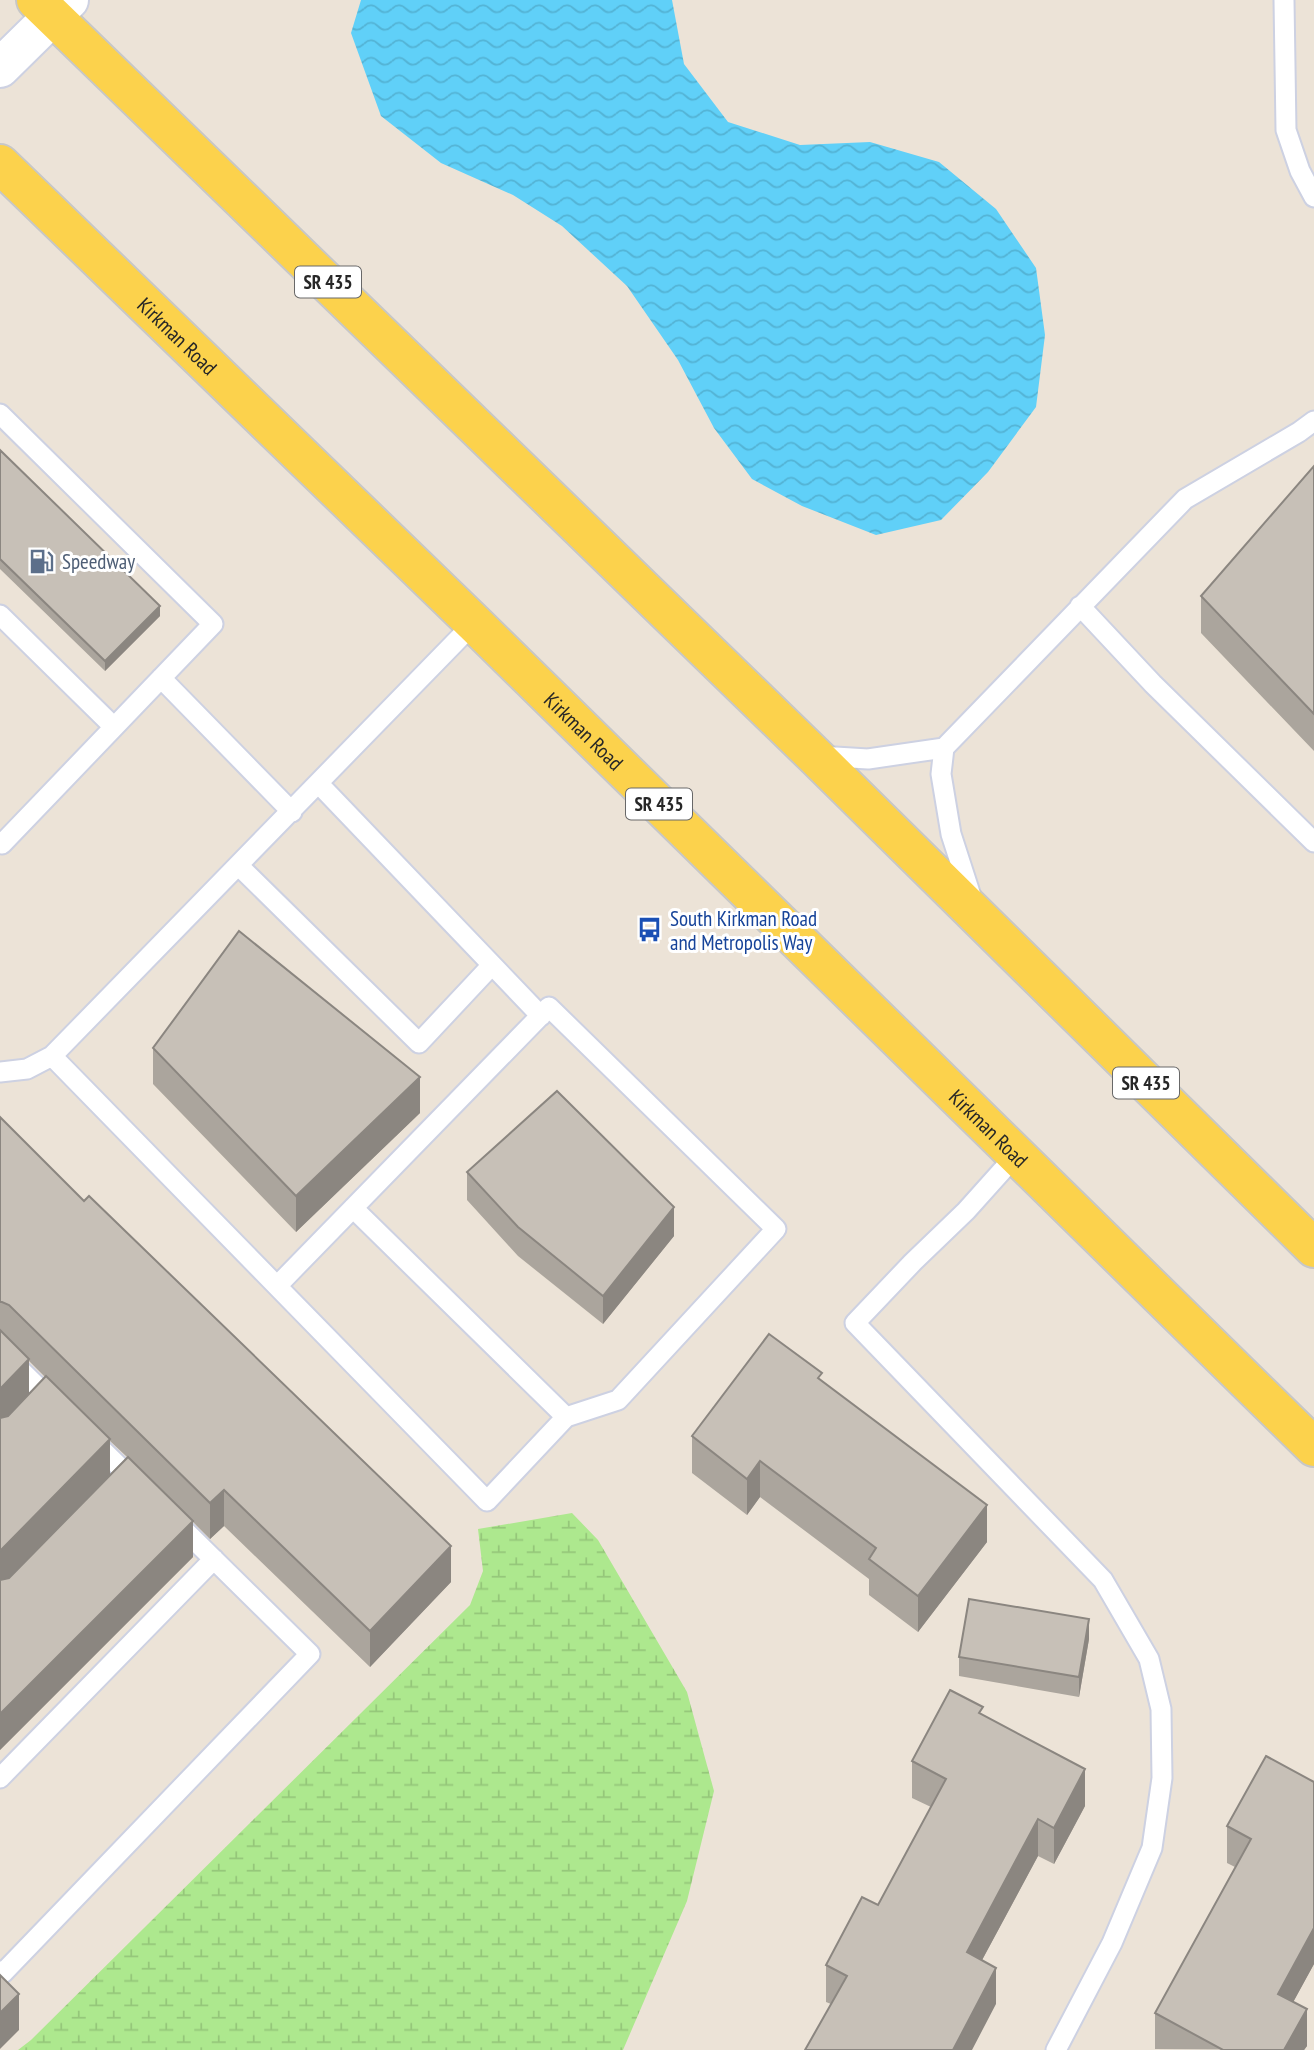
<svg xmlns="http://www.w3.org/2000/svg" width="1314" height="2050" font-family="'PT Sans Narrow',sans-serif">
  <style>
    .wetland { fill: url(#wetland-marsh) }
    .water { fill: url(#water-waves) }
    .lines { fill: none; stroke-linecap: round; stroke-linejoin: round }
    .lane-casing { stroke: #cdd1e2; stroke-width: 23 }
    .secondary-casing { stroke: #cdd1e2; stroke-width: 42 }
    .primary-casing { stroke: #c7c7c7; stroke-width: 42 }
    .lane { stroke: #fff; stroke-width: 19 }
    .secondary { stroke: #fff; stroke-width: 38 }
    .primary { stroke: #fcd24c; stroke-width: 38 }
    .wall { fill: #aba59d; fill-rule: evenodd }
    .shaded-wall { fill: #8b8680 }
    .building { fill: #c7c0b7; stroke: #8b8680; stroke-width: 2 }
    .labels { text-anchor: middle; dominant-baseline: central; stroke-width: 6; stroke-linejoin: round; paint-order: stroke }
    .shield { fill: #fff; stroke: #686868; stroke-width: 2 }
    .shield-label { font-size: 19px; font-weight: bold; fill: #272727 }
    .street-label { font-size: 21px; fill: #272727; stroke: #fff }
    .service-label { font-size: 21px; fill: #4e5e75; stroke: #fff; text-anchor: start }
    .transit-label { font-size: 21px; fill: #164399; stroke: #fff; text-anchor: start }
  </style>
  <defs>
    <pattern id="wetland-marsh" width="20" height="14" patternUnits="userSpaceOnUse" patternTransform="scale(1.75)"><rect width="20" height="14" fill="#ade88e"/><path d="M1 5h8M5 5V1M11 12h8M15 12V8" fill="none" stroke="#95c77a"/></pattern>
    <pattern id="water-waves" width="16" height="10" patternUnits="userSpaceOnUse" patternTransform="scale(1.75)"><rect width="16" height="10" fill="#60d0f8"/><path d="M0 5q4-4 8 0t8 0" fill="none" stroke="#53b3d5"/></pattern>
  </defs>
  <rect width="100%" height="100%" fill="#ece3d7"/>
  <path class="wetland" d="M 572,1513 L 598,1540 L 687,1692 L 714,1791 L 687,1901 L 623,2050 L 18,2050 L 31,2040 L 470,1605 L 483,1571 L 478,1529 Z"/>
  <path class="water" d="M 361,0 L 672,0 L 684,64 L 728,122 L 800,145 L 870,142 L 939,162 L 996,209 L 1036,268 L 1045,335 L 1036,407 L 988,472 L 941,520 L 876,535 L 802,506 L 752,479 L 714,428 L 678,360 L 627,286 L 562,226 L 513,195 L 441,163 L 381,116 L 351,33 Z"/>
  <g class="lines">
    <defs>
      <path id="lane" d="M 1284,0 L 1286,130 L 1300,171 L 1314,197
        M 0,414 L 213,624 L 2,844
        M 1080,606 L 1153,684 L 1314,842
        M 0,615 L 114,727
        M 161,678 L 292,812
        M 944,748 L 1185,499 L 1299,432 L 1314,421
        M 819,756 L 868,759 L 944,748 L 941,774 L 951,834 L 972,899
        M 319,784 L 541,1016
        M 239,866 L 419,1043 L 492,965
        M 52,1056 L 487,1501 L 566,1417 L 618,1400 L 776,1229 L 549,1007 L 277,1286
        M 0,1072 L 27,1069 L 52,1056 L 474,623
        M 1017,1154 L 966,1211 L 913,1262 L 855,1323 L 1103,1580 L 1149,1659 L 1161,1709 L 1162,1778 L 1152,1848 L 1112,1943 L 1056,2050
        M 353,1208 L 566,1417
        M 0,1350 L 54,1403
        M 93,1441 L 137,1484
        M 0,1778 L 214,1559
        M 0,1971 L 3,1973 L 310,1654 L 176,1522"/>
      <path id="secondary" d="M 0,68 L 69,0"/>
      <g id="primary">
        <path d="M 36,0 L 814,755 L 1314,1248"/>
        <path id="s1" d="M 0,164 L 474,623 L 1314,1447"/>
      </g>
    </defs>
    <use href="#lane" class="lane-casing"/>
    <use href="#secondary" class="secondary-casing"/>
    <use href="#primary" class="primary-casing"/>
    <use href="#lane" class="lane"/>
    <use href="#secondary" class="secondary"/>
    <use href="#primary" class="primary"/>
  </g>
  <path class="wall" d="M 0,450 L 160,616 L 105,671 L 0,569 Z
    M 1314,466 L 1314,751 L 1201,633 L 1201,596 Z
    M 153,1048 L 420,1113 L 296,1232 L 153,1084 Z
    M 0,1117 L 451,1582 L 370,1667 L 224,1526 L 210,1539 L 193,1522 L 193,1557 L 0,1750 ZM 29,1361 L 45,1377 L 29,1395 ZM 110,1441 L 127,1457 L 110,1474 Z
    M 467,1172 L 674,1236 L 603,1324 L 518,1256 L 467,1200 Z
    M 822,1381 L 987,1542 L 918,1632 L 869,1595 L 869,1579 L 760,1497 L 747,1515 L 692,1473 L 692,1436 Z
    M 1089,1639 L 1079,1697 L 959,1676 L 959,1657 Z
    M 983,1715 L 1085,1806 L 1054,1864 L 1038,1856 L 982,1960 L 996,2004 L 831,2004 L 826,2002 L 826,1965 L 878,1905 L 931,1807 L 912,1798 L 912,1761 Z
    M 1314,1782 L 1314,1964 L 1293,2002 L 1307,2046 L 1304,2050 L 1155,2049 L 1155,2013 L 1235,1867 L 1227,1863 L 1227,1826 Z"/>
  <path class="shaded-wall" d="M 160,606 L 160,616 L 105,671 L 105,661 Z
    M 420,1077 L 420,1113 L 296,1232 L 296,1196 Z
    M 674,1207 L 674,1236 L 603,1324 L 603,1296 Z
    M 29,1359 L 29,1395 L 0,1425 L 0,1389 Z
    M 110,1439 L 110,1475 L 0,1588 L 0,1551 Z
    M 760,1461 L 760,1497 L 747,1515 L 747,1479 Z
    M 224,1490 L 224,1526 L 210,1539 L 210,1503 Z
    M 987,1505 L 987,1542 L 918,1632 L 918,1596 Z
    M 193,1521 L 193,1557 L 0,1750 L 0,1714 Z
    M 451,1546 L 451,1582 L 370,1667 L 370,1631 Z
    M 1089,1619 L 1089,1639 L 1079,1697 L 1079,1677 Z
    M 1085,1769 L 1085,1806 L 1054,1864 L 1054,1828 Z
    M 1038,1819 L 1038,1856 L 967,1988 L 967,1952 Z
    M 1314,1928 L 1314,1964 L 1278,2030 L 1278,1994 Z
    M 996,1968 L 996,2004 L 972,2050 L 953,2050 Z
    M 19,1994 L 19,2030 L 0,2049 L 0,2013 Z
    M 1307,2009 L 1307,2046 L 1304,2050 L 1284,2050 Z"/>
  <path class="building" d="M 0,450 L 160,606 L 105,661 L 0,559 Z
    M 1314,466 L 1314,714 L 1201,596 Z
    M 239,931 L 420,1077 L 296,1196 L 153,1048 Z
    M 557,1091 L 674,1207 L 603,1296 L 518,1227 L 467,1172 Z
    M 0,1117 L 84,1201 L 89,1196 L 451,1546 L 370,1631 L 224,1490 L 210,1503 L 9,1305 L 2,1302 L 0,1302 Z
    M 0,1330 L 29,1359 L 0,1389 Z
    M 769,1334 L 822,1373 L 818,1378 L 987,1505 L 918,1596 L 869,1559 L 876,1548 L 760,1461 L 747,1479 L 692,1436 Z
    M 46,1376 L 110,1439 L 0,1551 L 0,1418 L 8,1416 Z
    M 128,1457 L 193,1521 L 0,1714 L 0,1580 L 9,1578 Z
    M 969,1599 L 1089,1619 L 1079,1677 L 959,1657 Z
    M 950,1690 L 983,1707 L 979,1713 L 1085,1769 L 1054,1828 L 1038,1819 L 967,1952 L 996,1968 L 953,2050 L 805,2050 L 847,1976 L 826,1965 L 862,1897 L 878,1905 L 946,1779 L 912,1761 Z
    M 1266,1756 L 1314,1782 L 1314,1928 L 1278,1994 L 1307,2009 L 1284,2050 L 1223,2050 L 1155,2013 L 1251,1839 L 1227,1826 Z
    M 0,1975 L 19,1994 L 0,2013 Z"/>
  <defs>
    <symbol id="fuel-bare" viewBox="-9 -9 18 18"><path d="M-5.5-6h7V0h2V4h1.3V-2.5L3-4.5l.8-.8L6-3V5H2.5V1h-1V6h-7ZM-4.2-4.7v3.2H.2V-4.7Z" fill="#5c6f8a" stroke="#fff" stroke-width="2.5" paint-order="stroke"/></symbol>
    <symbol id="bus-bare" viewBox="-9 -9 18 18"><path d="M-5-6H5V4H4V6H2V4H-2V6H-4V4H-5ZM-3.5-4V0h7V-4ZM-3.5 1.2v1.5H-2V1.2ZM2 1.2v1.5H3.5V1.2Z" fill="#1a4fb4" stroke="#fff" stroke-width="2.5" paint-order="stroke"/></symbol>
  </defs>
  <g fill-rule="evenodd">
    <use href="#fuel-bare" x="24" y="544" width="35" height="35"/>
    <use href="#bus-bare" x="632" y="912" width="35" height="35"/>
  </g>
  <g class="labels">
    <g class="shield">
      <rect x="295" y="266.5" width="66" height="31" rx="5"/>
      <rect x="626" y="788.5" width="66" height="31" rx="5"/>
      <rect x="1113" y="1067.5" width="66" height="31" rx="5"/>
    </g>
    <g class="shield-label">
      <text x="328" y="282">SR 435</text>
      <text x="659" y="804">SR 435</text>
      <text x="1146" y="1083">SR 435</text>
    </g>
    <g class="street-label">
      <text stroke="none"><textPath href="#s1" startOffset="247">Kirkman Road</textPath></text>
      <text stroke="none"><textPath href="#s1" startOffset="814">Kirkman Road</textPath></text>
      <text stroke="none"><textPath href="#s1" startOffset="1381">Kirkman Road</textPath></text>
    </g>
    <g class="service-label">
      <text x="62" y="561">Speedway</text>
    </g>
    <g class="transit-label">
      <text x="670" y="918">South Kirkman Road<tspan x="670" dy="24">and Metropolis Way</tspan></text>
    </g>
  </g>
</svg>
